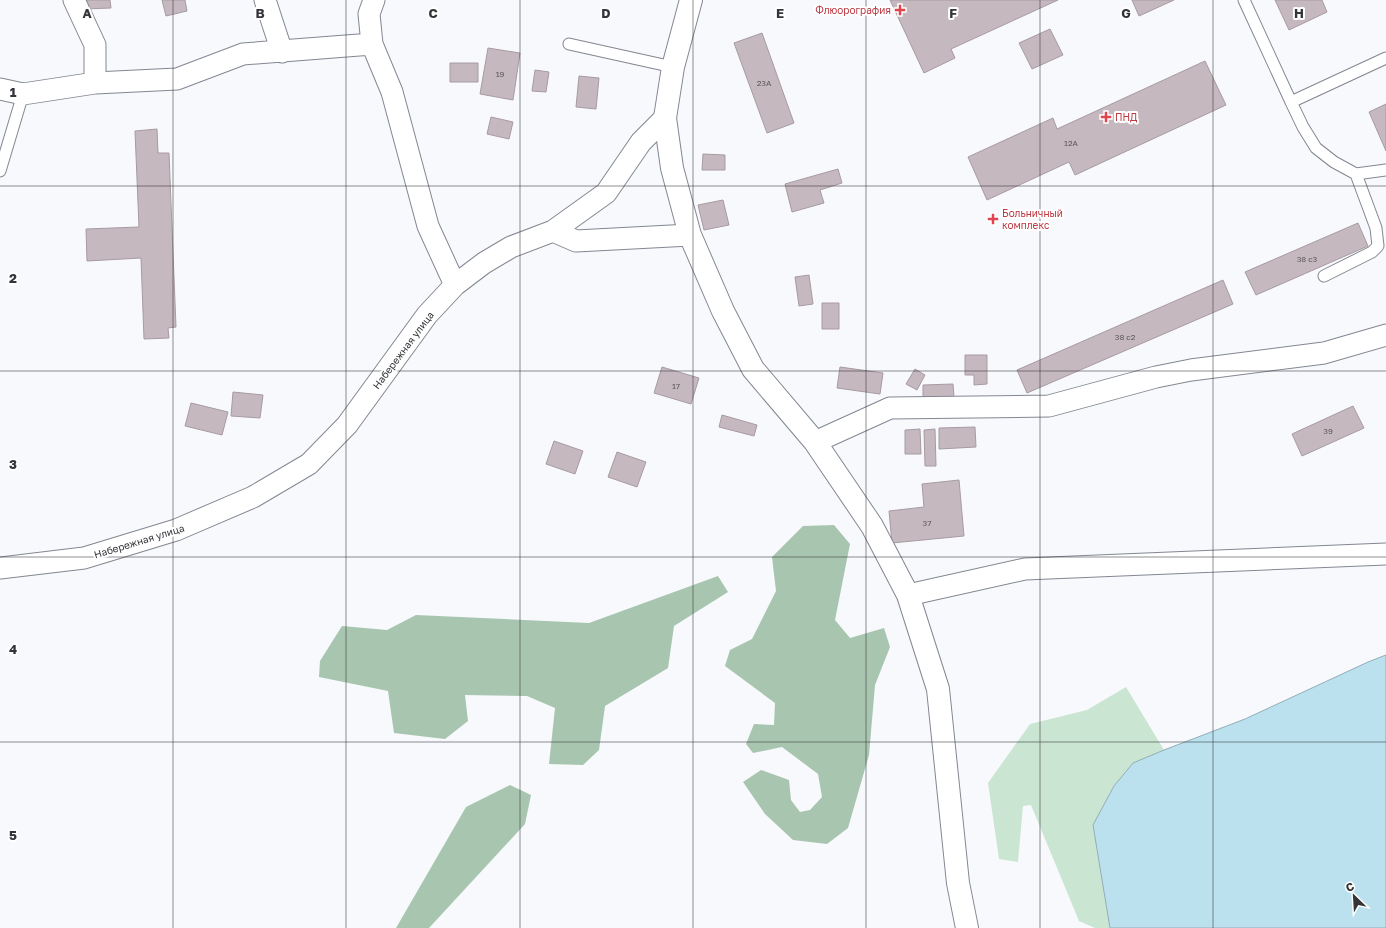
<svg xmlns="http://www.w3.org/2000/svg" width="1386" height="928" font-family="'Golos Text',sans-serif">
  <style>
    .green { fill: #cae5d1 }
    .forest { fill: #a8c5af }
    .water { fill: #bbe1ee; stroke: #92adb8 }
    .building { fill: #c5b8be; stroke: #a79ba1 }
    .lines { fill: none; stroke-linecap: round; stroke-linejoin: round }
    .lane-casing { stroke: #838791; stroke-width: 13 }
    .street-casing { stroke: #838791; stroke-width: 23 }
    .secondary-casing { stroke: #838791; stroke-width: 24 }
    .lane { stroke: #fff; stroke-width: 11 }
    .street { stroke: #fff; stroke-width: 21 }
    .secondary { stroke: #fff; stroke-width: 22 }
    .grid { fill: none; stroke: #333539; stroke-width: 1; stroke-opacity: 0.55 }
    .health-dot { fill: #e0444e; stroke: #fff; stroke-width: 1.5 }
    .labels { text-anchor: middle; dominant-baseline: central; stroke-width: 4; stroke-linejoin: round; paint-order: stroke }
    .number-label { font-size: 8px; fill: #58565a }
    .health-label { font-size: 10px; fill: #be3a42; stroke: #fff; text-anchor: start }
    .street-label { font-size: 10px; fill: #333539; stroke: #fff }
    .grid-label { font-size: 13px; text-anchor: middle; font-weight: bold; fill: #333539; stroke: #fff; stroke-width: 4; stroke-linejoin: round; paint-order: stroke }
  </style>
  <rect width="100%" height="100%" fill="#f7f9fd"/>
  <path class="green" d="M 1126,687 L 1164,750 L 1133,763 L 1114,786 L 1094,825 L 1110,928 L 1095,928 L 1079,921 L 1031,805 L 1023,806 L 1018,862 L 999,859 L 988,783 L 1030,724 L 1087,710 Z"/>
  <path class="forest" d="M 834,525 L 850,544 L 835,620 L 850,638 L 884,628 L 890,647 L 875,685 L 869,755 L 848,828 L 827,844 L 793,840 L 765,814 L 743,782 L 761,770 L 789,780 L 791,800 L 800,812 L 810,810 L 822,797 L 818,774 L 782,747 L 753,753 L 746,744 L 754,724 L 774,725 L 775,703 L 725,666 L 730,650 L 752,639 L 776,591 L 772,557 L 803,526 Z
    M 718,576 L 728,592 L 674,626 L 668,668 L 605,706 L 599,750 L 583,765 L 549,764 L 555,708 L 527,696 L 465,695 L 468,721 L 445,739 L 394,733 L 388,691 L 319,677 L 320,661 L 342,626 L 387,630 L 416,615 L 589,623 Z
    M 510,785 L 531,795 L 525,824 L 429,928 L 396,928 L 466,807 Z"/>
  <path class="water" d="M 1386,655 L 1386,928 L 1110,928 L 1093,825 L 1114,786 L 1133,763 L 1164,750 L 1245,719 L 1368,662 Z"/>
  <path class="building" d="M 85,0 L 110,0 L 111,8 L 85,9 Z
    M 162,0 L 185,0 L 187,11 L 166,16 Z
    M 890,0 L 1058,0 L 951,49 L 955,58 L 924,73 Z
    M 1132,0 L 1174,0 L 1139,16 Z
    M 1275,0 L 1322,0 L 1327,12 L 1289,30 Z
    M 1050,29 L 1063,55 L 1032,69 L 1019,43 Z
    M 762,33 L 794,123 L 767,133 L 734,43 Z
    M 488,48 L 520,53 L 513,100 L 480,94 Z
    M 1205,61 L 1226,105 L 1075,175 L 1069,162 L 987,200 L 968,157 L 1053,118 L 1057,129 Z
    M 450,63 L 478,63 L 478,82 L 450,82 Z
    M 535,70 L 549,72 L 546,92 L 532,91 Z
    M 579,76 L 599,78 L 596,109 L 576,107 Z
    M 1386,104 L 1386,151 L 1369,112 Z
    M 491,117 L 513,122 L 509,139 L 487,134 Z
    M 157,129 L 158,153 L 169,153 L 176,327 L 168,328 L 169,338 L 144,339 L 141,258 L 87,261 L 86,229 L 139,227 L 135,131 Z
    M 703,154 L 725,155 L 725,170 L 702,170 Z
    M 838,169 L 842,183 L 820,190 L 824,203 L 792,212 L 785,184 Z
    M 723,200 L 729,225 L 704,230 L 698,205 Z
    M 1358,223 L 1368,246 L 1256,295 L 1245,272 Z
    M 809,275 L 813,304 L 799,306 L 795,277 Z
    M 1223,280 L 1233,304 L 1027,393 L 1017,370 Z
    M 822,303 L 839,303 L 839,329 L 822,329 Z
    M 965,355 L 987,355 L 987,384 L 974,385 L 974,375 L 965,375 Z
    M 662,367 L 699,378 L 691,404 L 654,393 Z
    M 840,367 L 883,373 L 880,394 L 837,388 Z
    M 915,369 L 925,375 L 917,390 L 906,384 Z
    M 953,384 L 954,397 L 923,398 L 923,385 Z
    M 233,392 L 263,395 L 260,418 L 231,416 Z
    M 191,403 L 228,412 L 222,435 L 185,426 Z
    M 1353,406 L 1364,428 L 1302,456 L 1292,434 Z
    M 722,415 L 757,425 L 754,436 L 719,427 Z
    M 975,427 L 976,447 L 939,449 L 939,428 Z
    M 920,429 L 921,454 L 905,454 L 905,430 Z
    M 935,429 L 936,466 L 925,466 L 924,430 Z
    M 554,441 L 583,451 L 575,474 L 546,464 Z
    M 617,452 L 646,462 L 637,487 L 608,477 Z
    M 959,480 L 964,536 L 892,543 L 889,511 L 924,507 L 922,484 Z"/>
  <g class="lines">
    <defs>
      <path id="lane" d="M 1244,0 L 1291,102 L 1386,58
        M 569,44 L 673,67
        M 1291,102 L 1303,127 L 1316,148 L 1334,162 L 1356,174 L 1386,170
        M 0,171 L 23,94
        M 1324,276 L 1372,252 L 1378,246 L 1376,228 L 1356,174"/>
      <path id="street" d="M 74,0 L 95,45 L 95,83
        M 265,0 L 282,52
        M 372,44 L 369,14 L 374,0
        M 0,89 L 23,94 L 95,83 L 177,79 L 243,54 L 372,44 L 392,92 L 428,226 L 455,285
        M 553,231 L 576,241 L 690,235
        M 815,442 L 890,408 L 1049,406 L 1156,377 L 1191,370 L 1324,353 L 1386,335
        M 0,568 L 84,558 L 176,530 L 253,497 L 309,464 L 347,425 L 427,315 L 455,285 L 484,263 L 511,247 L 553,231 L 606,193 L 641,142 L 665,118
        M 908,595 L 1025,569 L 1386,554"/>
      <path id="secondary" d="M 691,0 L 673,67 L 665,118 L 672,168 L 690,235 L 723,311 L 753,369 L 815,442 L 872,526 L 908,595 L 938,689 L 958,883 L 967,928"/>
    </defs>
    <use href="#lane" class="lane-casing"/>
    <use href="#street" class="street-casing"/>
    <use href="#secondary" class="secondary-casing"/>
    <use href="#lane" class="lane"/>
    <use href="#street" class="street"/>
    <use href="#secondary" class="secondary"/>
  </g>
  <path class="grid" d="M 173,0 L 173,928M 346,0 L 346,928M 520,0 L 520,928M 693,0 L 693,928M 866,0 L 866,928M 1040,0 L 1040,928M 1213,0 L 1213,928M 0,186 L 1386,186M 0,371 L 1386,371M 0,557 L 1386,557M 0,742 L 1386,742"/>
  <g class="health-dot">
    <path d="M898 4h4v4h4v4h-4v4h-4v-4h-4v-4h4z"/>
    <path d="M1104 111h4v4h4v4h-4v4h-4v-4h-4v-4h4z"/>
    <path d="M991 213h4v4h4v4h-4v4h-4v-4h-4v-4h4z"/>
  </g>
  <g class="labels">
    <g class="number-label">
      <text x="500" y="74">19</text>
      <text x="764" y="83">23А</text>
      <text x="1071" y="143">12А</text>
      <text x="1307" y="259">38 с3</text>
      <text x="1125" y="337">38 с2</text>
      <text x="676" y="386">17</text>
      <text x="1328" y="431">39</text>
      <text x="927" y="523">37</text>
    </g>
    <g class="health-label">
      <text x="891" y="10" text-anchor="end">Флюорография</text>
      <text x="1115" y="117">ПНД</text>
      <text x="1002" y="213">Больничный<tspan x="1002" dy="12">комплекс</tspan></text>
    </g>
    <g class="street-label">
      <text transform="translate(403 350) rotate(-53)">Набережная улица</text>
      <text transform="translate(139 541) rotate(-17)">Набережная улица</text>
    </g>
  </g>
  <g class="grid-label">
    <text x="87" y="18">A</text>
    <text x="260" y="18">B</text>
    <text x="433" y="18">C</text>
    <text x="606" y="18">D</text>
    <text x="780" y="18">E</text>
    <text x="953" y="18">F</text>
    <text x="1126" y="18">G</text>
    <text x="1299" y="18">H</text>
    <text x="13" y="97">1</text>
    <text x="13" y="283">2</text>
    <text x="13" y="469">3</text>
    <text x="13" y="654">4</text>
    <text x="13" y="840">5</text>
  </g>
  <g transform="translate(1354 896) rotate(335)" stroke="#ffffff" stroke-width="3" paint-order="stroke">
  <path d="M0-3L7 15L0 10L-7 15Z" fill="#333539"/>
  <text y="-6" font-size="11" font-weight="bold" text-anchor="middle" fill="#333539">С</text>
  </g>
</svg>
